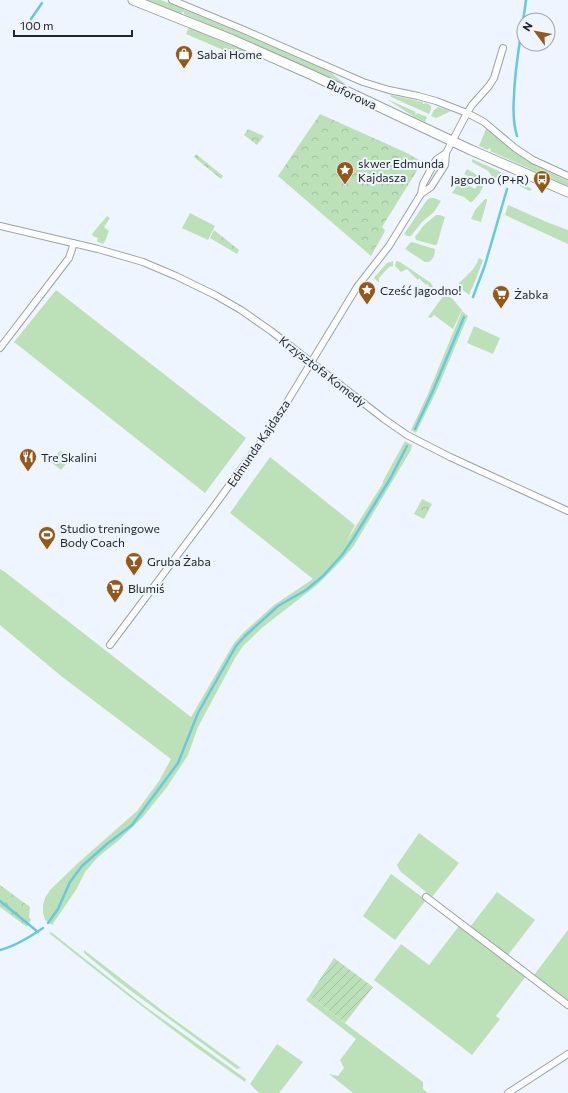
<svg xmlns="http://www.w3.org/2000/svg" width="568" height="1093" font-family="Commissioner,sans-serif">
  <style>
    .grass { fill: #bce1b9 }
    .forest { fill: url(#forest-crowns) }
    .garden { fill: url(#garden-furrows) }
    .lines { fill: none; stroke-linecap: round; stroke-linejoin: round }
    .stream { stroke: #67c8e1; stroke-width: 2.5 }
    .street-casing { stroke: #9ba2ab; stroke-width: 8 }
    .secondary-casing { stroke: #9ba2ab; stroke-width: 11 }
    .street { stroke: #fff; stroke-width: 6 }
    .secondary { stroke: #fff; stroke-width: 9 }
    .labels { text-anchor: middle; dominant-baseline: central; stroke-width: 4; stroke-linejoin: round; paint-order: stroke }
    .poi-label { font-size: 12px; fill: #24272a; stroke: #eef5ff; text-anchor: start }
    .street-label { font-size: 12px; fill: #24272a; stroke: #eef5ff }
  </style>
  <defs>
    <pattern id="forest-crowns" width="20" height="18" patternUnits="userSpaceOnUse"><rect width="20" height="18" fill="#bce1b9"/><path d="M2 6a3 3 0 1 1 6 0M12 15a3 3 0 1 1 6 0" fill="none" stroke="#a1c19f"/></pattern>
    <pattern id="garden-furrows" width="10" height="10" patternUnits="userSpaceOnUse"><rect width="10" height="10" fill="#bce1b9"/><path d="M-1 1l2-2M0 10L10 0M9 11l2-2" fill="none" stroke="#a1c19f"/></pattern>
  </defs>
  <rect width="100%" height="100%" fill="#eef5ff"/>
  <path class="grass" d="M 147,0 L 161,0 L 184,9 L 184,11 L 185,10 L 255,39 L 298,58 L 299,60 L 300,58 L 330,72 L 349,87 L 264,49 L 184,14 L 184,12 L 182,12 L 182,14 Z
    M 189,27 L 254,55 L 251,62 L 186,34 Z
    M 391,95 L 423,102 L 423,104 L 424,104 L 425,103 C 433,105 432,108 429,114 L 391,97 Z
    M 388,100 L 389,100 L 416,112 L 415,114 L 416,115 L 417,113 L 427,117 L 425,122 L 413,116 Z
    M 438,107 L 451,111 L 436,118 L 431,116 L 434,110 Z
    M 486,129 L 488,129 L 520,156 L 536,166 L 568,181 L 568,186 L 490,151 L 491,149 L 489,148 L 488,150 L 479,146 Z
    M 472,159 L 505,174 L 532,189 L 530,191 C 521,187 504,176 494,179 L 488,171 L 472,162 Z
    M 467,169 C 473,173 480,175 482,183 L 478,182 L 464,174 Z
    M 461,179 L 463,180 L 462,182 L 475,189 L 477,186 L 483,186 L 480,193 L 472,202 L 470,202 L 464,197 L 452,193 Z
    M 430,198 L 434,198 L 441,201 L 434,212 L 422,222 L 411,236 L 407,236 L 404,234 L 427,200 Z
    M 485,199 L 487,199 L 487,201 L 481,222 L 471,219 L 475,210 Z
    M 508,205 L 549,223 L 568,230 L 568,244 L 505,215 Z
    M 190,213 L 215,226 L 208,240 L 182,228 Z
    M 436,215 L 440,215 L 445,217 L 437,244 L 436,245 L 434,245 L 416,240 L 415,237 L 424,225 Z
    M 107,216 L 110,218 L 104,227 L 109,231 L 105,241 L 103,244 L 98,242 L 97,241 L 98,238 L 93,236 L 92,234 Z
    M 412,242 L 435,249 C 435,256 432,263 425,262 L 405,249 L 410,243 Z
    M 479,258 L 483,260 L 476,279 L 469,295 L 459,287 L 459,283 C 468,274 474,271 479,258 Z
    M 393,261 L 393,266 L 389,267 L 379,278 L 379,283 L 374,278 L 387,263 Z
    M 396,261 L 400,262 L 431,283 L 433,287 L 432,289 L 430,289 L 428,288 L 429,286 L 427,284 L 426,285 L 419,278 L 418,280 L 407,269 L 401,272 L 395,266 Z
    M 56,290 L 246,438 L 205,493 L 14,342 Z
    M 444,295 C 453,296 456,304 462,310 L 453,329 L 434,315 L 431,318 L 428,317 Z
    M 462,311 L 468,316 L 437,390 L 416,433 L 411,430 L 427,396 Z
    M 474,326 L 500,338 L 493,354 L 467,343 Z
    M 405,441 L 412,445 L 411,450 L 353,547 L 339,563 L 317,585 L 263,627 L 243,646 L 235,658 L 198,727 L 188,755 L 167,787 L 142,818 L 118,841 L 98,857 L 85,872 L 76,890 L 52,925 L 45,920 L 43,913 L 43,905 L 45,898 L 50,890 L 78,863 L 137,811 L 159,781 L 171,759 L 61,676 L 0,625 L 0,569 L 5,572 L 191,717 L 234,643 L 244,632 L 274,605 L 313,579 L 230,513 L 270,457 L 355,525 L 346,542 L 383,483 L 383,481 Z
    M 419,833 L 459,863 L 432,897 L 400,871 L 397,865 Z
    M 391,874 L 426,900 L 395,940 L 363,916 Z
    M 497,892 L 535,920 L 508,955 L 507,956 L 471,928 L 470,927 Z
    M 459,926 L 526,976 L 496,1016 L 500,1019 L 472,1055 L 374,980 L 401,944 L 429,965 Z
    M 568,930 L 568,1001 L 534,975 Z
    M 51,932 L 146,1007 L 246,1079 L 245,1082 C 177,1035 113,984 49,933 Z
    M 84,950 L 168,1015 L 241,1068 L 237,1069 L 119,982 L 84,953 Z
    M 309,996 L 423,1082 L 423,1089 L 428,1093 L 353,1093 L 329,1074 L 338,1076 L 344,1068 L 340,1060 L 356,1039 L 306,1000 Z
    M 277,1044 L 303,1062 L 279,1093 L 259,1093 L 250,1084 Z"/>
  <path class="forest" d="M 320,114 L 407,153 L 421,161 L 421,163 L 418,169 L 382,227 L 385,230 L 384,233 L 371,256 L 278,176 Z
    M 248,129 L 264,136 L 257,145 L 244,135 Z
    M 196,154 L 223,176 L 221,179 L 194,157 Z
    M 214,230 L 239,250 L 237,254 L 210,238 Z
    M 61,451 L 71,458 L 61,470 L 51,462 L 59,452 Z
    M 422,499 L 432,504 L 424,519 L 414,514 Z
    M 0,885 L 30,907 L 29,917 L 31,920 L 27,927 L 0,907 Z"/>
  <path class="garden" d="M 334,958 L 373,987 L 345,1023 L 309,996 Z"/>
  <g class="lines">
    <path class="stream" d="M 31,19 L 42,3
      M 517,136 C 513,123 513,109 514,96 C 515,63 522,32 526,0
      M 473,297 L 485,265 L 507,189
      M 415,429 L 432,393 L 464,317
      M 0,901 L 38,932
      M 48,923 L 58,909 L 70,882 L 82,866 L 107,844 L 132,825 L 178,763 L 198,713 L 236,646 L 245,636 L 278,606 L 306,590 L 323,576 L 342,555 L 353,539 L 390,479 L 407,446
      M 0,950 C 16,946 30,937 43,928"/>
    <defs>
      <path id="street" d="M 172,0 L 244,30 L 363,82 L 389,90 L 418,96 L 436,101 L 467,113 L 484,122 L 515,148 L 533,160 L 568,176
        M 421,194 L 423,184 L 436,160 L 446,153
        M 0,226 L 98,249 L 143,262 L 176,276 L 215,295 L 241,310 L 271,331 L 384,419 L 407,435 L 450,457 L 568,511
        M 0,348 L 69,258 L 74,243
        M 110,645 L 215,505 L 273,425 L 357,287 L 389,246 L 421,194 L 431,187 L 445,165 L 446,153 L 467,113 L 472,105 L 489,86 L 494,78 L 503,48
        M 426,897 L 568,1005
        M 508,1093 L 568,1054"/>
      <path id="secondary" d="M 133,0 L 233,40 L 312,75 L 471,150 L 568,192"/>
    </defs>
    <use href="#street" class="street-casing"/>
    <use href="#secondary" class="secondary-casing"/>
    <use href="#street" class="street"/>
    <use href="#secondary" class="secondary"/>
  </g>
  <defs>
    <symbol id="shop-pin" viewBox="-11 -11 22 30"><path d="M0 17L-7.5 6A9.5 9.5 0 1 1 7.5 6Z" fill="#945919" stroke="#eef5ff"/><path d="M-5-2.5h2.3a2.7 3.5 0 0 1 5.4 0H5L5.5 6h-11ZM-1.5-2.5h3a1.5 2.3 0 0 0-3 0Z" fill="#fff"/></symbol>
    <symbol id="sight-pin" viewBox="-11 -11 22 30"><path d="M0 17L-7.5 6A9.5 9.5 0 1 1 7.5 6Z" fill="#945919" stroke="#eef5ff"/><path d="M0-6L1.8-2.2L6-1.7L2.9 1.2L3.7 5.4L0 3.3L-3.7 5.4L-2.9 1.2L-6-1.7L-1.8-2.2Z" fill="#fff"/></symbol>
    <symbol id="bus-pin" viewBox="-11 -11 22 30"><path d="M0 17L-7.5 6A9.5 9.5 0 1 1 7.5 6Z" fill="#945919" stroke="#eef5ff"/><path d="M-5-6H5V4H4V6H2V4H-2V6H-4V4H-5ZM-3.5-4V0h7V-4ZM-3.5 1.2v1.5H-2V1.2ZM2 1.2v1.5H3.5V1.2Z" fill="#fff"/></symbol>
    <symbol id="supermarket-pin" viewBox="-11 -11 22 30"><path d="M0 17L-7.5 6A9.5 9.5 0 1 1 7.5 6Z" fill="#945919" stroke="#eef5ff"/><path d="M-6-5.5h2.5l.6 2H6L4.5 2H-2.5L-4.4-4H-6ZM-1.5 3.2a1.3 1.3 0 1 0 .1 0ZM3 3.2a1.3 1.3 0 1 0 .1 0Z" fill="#fff"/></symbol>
    <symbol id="restaurant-pin" viewBox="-11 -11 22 30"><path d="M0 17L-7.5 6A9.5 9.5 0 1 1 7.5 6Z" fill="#945919" stroke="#eef5ff"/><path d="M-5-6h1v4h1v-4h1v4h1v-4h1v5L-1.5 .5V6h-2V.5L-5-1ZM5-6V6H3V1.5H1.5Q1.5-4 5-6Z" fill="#fff"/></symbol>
    <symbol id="stadium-pin" viewBox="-11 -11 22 30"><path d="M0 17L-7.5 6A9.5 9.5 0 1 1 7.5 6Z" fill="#945919" stroke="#eef5ff"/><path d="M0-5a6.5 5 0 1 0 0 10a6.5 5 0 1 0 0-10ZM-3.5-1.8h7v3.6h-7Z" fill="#fff"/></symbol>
    <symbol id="bar-pin" viewBox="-11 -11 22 30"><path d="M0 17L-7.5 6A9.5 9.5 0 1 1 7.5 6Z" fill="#945919" stroke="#eef5ff"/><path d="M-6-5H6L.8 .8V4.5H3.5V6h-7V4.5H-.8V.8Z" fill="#fff"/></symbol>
  </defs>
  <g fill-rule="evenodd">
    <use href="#shop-pin" x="174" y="44" width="20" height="27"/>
    <use href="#sight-pin" x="335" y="160" width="20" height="27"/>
    <use href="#bus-pin" x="532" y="169" width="20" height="27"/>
    <use href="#sight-pin" x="357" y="280" width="20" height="27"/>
    <use href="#supermarket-pin" x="491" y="284" width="20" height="27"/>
    <use href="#restaurant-pin" x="18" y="447" width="20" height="27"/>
    <use href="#stadium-pin" x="37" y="525" width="20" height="27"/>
    <use href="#bar-pin" x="124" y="551" width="20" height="27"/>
    <use href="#supermarket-pin" x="105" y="578" width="20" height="27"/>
  </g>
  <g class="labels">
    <g class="poi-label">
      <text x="197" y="54">Sabai Home</text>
      <text x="358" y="163">skwer Edmunda<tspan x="358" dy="14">Kajdasza</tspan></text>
      <text x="529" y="179" text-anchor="end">Jagodno (P+R)</text>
      <text x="380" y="290">Cześć Jagodno!</text>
      <text x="514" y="294">Żabka</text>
      <text x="41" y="457">Tre Skalini</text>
      <text x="60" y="528">Studio treningowe<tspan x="60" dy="14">Body Coach</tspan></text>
      <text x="147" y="561">Gruba Żaba</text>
      <text x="128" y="588">Blumiś</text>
    </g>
    <g class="street-label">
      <text transform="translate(352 94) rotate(25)">Buforowa</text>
      <text transform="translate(323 371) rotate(38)">Krzysztofa Komedy</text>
      <text transform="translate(258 443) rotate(-56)">Edmunda Kajdasza</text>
    </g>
  </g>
  <g transform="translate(536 32) rotate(302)"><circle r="19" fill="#eef5ff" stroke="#9da3aa"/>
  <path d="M0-3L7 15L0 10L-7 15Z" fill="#945919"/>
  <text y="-6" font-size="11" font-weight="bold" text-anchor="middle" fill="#24272a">N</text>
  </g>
  <path d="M14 30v6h118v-6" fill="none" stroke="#24272a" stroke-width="2"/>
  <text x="20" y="30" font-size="12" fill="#24272a" stroke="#eef5ff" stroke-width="3" paint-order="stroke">100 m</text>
</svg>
